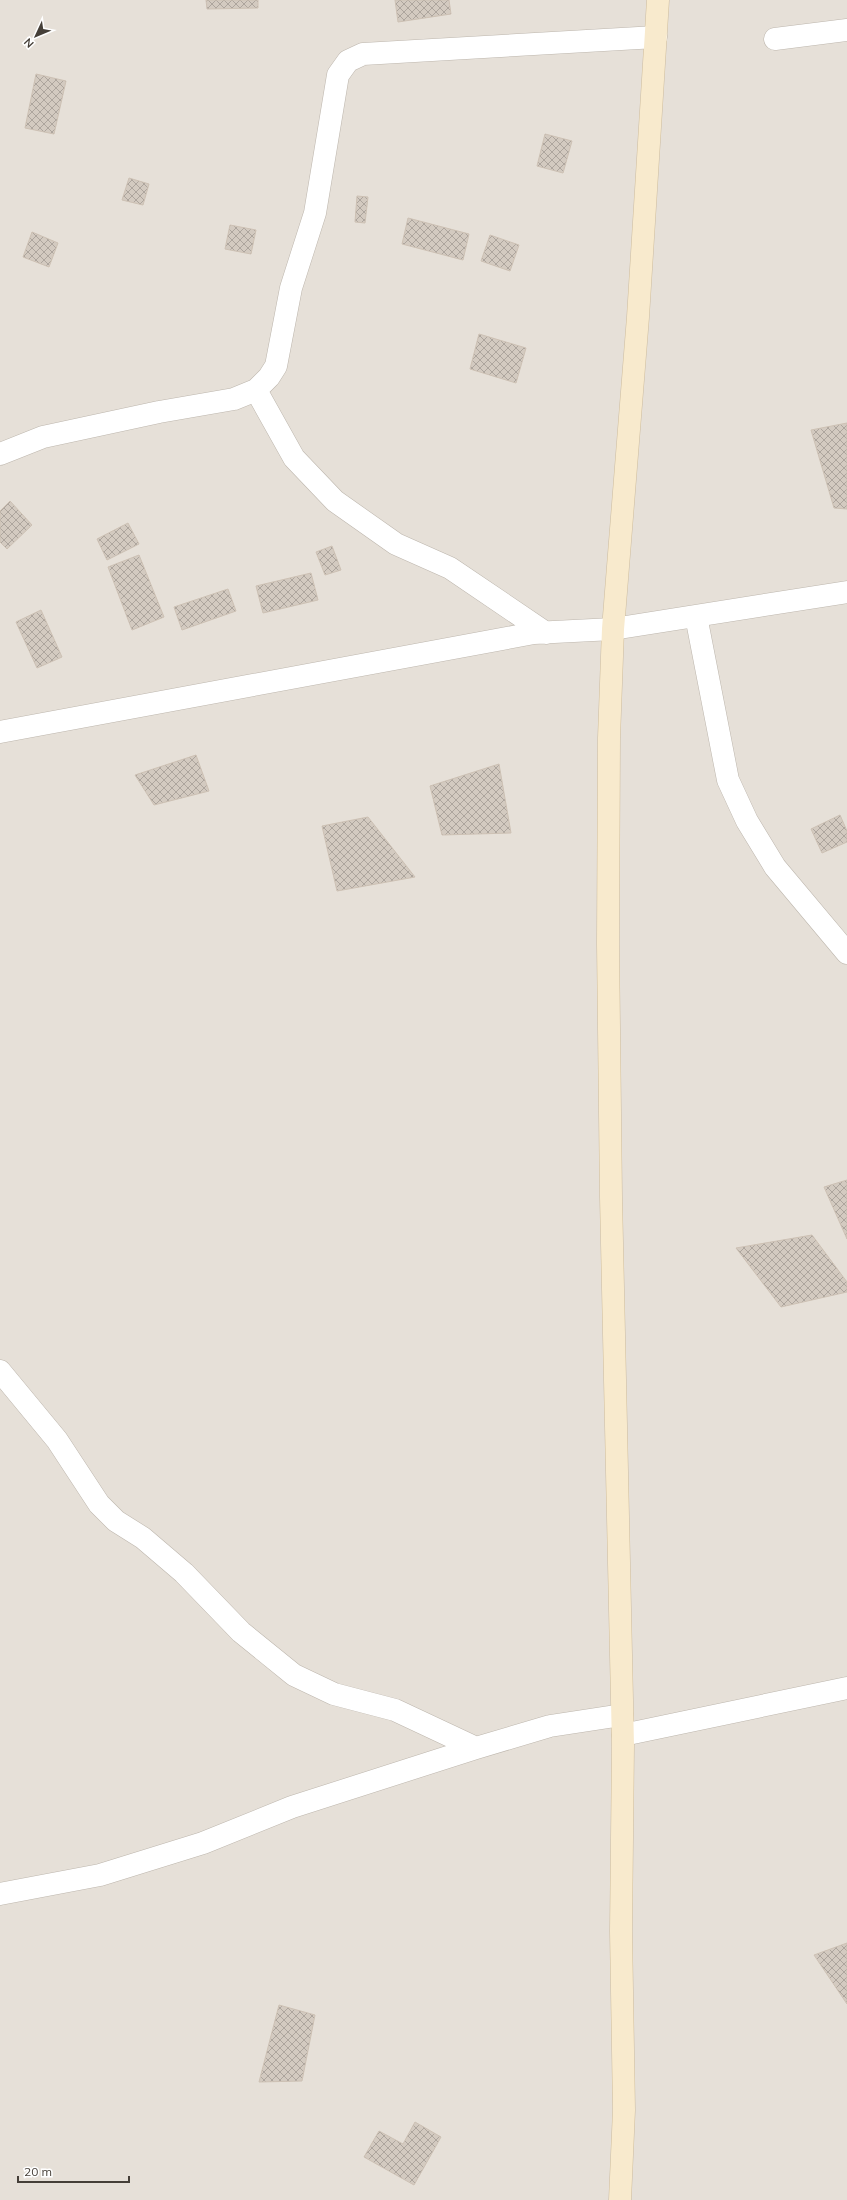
<svg xmlns="http://www.w3.org/2000/svg" width="847" height="2200" font-family="Mulish,sans-serif">
  <style>
    .residential { fill: #e6e0d8 }
    .building { fill: url(#building-cross-hatch); stroke: #cdc1b4 }
    .lines { fill: none; stroke-linecap: round; stroke-linejoin: round }
    .street-casing { stroke: #bdb6ad; stroke-width: 23 }
    .secondary-casing { stroke: #cdbc9e; stroke-width: 23 }
    .street { stroke: #fff; stroke-width: 22 }
    .secondary { stroke: #f8eacd; stroke-width: 22 }
  </style>
  <defs>
    <pattern id="building-cross-hatch" width="8" height="8" patternUnits="userSpaceOnUse"><rect width="8" height="8" fill="#d3cac0"/><path d="M0 0l8 8M0 8l8-8" fill="none" stroke="#ada59d"/></pattern>
  </defs>
  <rect width="100%" height="100%" fill="#f2efe9"/>
  <path class="residential" d="M 0,0 L 847,0 L 847,2200 L 0,2200 Z"/>
  <path class="building" d="M 206,0 L 258,0 L 258,8 L 207,9 Z
    M 395,0 L 449,0 L 451,14 L 398,22 Z
    M 36,74 L 66,81 L 54,134 L 25,128 Z
    M 545,134 L 572,141 L 563,173 L 537,166 Z
    M 129,178 L 149,184 L 143,205 L 122,200 Z
    M 357,196 L 368,197 L 365,223 L 355,222 Z
    M 408,218 L 469,234 L 463,260 L 402,244 Z
    M 230,225 L 256,230 L 251,254 L 225,249 Z
    M 32,232 L 58,243 L 49,267 L 23,257 Z
    M 490,235 L 519,245 L 510,271 L 481,261 Z
    M 479,334 L 526,348 L 516,383 L 470,369 Z
    M 847,423 L 847,509 L 834,508 L 811,430 Z
    M 10,501 L 32,525 L 7,549 L 0,542 L 0,511 Z
    M 128,523 L 139,544 L 107,560 L 97,539 Z
    M 332,546 L 341,570 L 325,575 L 316,552 Z
    M 139,555 L 164,617 L 132,630 L 108,567 Z
    M 311,573 L 318,600 L 263,613 L 256,586 Z
    M 228,589 L 236,611 L 182,630 L 174,607 Z
    M 41,610 L 62,657 L 37,668 L 16,622 Z
    M 196,755 L 209,791 L 154,805 L 135,775 Z
    M 499,764 L 511,833 L 442,835 L 430,786 Z
    M 840,815 L 847,831 L 847,842 L 822,853 L 811,829 Z
    M 368,817 L 415,877 L 337,891 L 322,826 Z
    M 847,1180 L 847,1239 L 824,1187 Z
    M 812,1235 L 847,1282 L 847,1292 L 781,1307 L 736,1248 Z
    M 847,1943 L 847,2004 L 814,1955 Z
    M 279,2005 L 315,2015 L 302,2081 L 259,2082 Z
    M 415,2122 L 441,2137 L 414,2185 L 364,2157 L 379,2131 L 403,2144 Z"/>
  <g class="lines">
    <defs>
      <path id="street" d="M 775,39 L 847,30
        M 256,390 L 294,458 L 335,501 L 396,544 L 450,568 L 546,633
        M 0,454 L 43,437 L 159,412 L 234,399 L 256,390 L 269,377 L 276,366 L 291,288 L 315,213 L 338,75 L 348,61 L 363,54 L 656,37
        M 696,616 L 728,780 L 747,821 L 775,867 L 847,953
        M 0,732 L 534,633 L 613,629 L 847,592
        M 0,1371 L 57,1440 L 99,1504 L 116,1521 L 143,1538 L 184,1573 L 241,1632 L 294,1675 L 334,1694 L 395,1710 L 476,1748
        M 623,1735 L 847,1688
        M 0,1894 L 100,1875 L 203,1843 L 292,1807 L 476,1748 L 550,1726 L 622,1715"/>
      <path id="secondary" d="M 620,2200 L 624,2110 L 621,1931 L 623,1746 L 611,1197 L 608,944 L 609,738 L 613,629 L 638,317 L 658,0"/>
    </defs>
    <use href="#street" class="street-casing"/>
    <use href="#secondary" class="secondary-casing"/>
    <use href="#street" class="street"/>
    <use href="#secondary" class="secondary"/>
  </g>
  <g transform="translate(36 36) rotate(226)" stroke="#ffffff" stroke-width="3" paint-order="stroke">
  <path d="M0-3L7 15L0 10L-7 15Z" fill="#453f38"/>
  <text y="-6" font-size="11" font-weight="bold" text-anchor="middle" fill="#453f38">N</text>
  </g>
  <path d="M18 2176v6h111v-6" fill="none" stroke="#453f38" stroke-width="2"/>
  <text x="24" y="2176" font-size="12" fill="#453f38" stroke="#ffffff" stroke-width="3" paint-order="stroke">20 m</text>
</svg>
